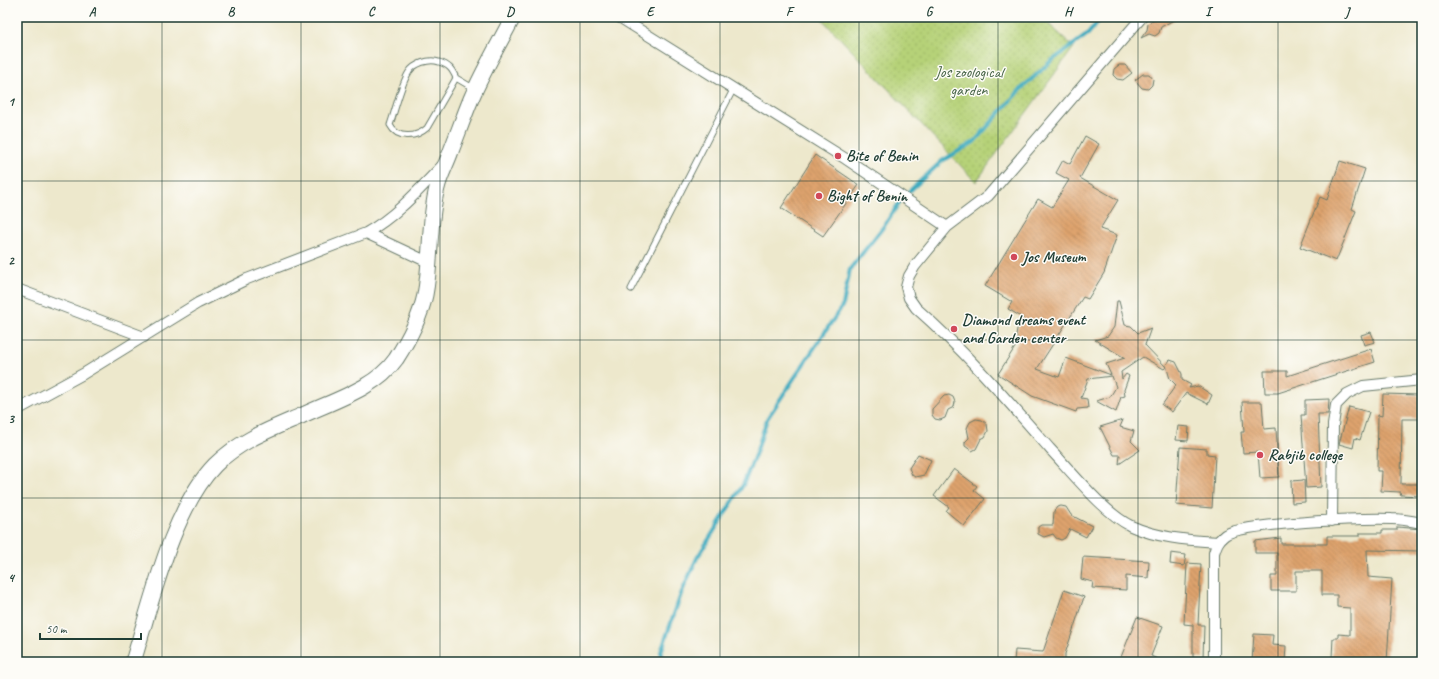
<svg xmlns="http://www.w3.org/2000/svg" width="1439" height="679" font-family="Caveat,sans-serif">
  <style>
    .park { fill: url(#park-dots); stroke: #6a8856 }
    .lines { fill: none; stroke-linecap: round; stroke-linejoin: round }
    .stream { stroke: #41acc0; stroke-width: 4 }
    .building { fill: url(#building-back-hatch) }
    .lane-casing { stroke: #677969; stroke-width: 7 }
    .street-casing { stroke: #677969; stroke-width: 12 }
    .secondary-casing { stroke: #677969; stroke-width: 17 }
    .lane { stroke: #fff; stroke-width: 5 }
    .street { stroke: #fff; stroke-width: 10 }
    .secondary { stroke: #fff; stroke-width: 15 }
    .grid { fill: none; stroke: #1f3d34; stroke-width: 1; stroke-opacity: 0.55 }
    .poi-dot { fill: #d1495b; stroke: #fdfcf7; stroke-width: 1.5 }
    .labels { text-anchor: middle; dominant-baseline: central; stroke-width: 3; stroke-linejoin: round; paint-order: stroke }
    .park-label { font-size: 16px; fill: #456245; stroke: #fdfcf7 }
    .poi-label { font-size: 16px; font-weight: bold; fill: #1f3d34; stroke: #fdfcf7; text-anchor: start }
    .neatline { fill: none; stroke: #1f3d34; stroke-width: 1.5 }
    .grid-label { font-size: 13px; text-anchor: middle; font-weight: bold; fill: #1f3d34 }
  </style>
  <defs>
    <pattern id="park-dots" width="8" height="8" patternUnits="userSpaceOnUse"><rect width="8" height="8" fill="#b6d278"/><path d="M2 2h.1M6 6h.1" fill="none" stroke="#9cb568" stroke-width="1.8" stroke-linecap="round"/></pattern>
    <pattern id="building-back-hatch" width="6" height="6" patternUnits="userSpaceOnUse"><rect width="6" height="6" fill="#dea36d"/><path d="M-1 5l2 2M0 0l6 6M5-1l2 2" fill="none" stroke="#b3865a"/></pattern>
  </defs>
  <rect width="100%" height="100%" fill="#fdfcf7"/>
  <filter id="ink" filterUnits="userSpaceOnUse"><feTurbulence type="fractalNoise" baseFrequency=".025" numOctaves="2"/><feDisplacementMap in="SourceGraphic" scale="8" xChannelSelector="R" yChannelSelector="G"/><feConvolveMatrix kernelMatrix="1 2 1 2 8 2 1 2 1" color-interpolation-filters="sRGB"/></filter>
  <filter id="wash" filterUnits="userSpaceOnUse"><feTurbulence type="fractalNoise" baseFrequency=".012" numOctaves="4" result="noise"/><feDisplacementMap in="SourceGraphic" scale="16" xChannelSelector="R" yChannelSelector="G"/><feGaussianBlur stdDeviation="0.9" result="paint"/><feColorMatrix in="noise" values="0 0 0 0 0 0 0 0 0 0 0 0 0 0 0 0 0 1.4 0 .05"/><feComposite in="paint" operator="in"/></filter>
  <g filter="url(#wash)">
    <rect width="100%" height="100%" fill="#ede8cc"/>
    <path class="park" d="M 820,17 L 1041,17 L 1074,47 L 976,182 Z"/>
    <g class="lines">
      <path class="stream" d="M 661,662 L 661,652 L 681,594 L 697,558 L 743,485 L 757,450 L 767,419 L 843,305 L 850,269 L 884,226 L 903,197 L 942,161 L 974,142 L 1019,91 L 1050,62 L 1088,34 L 1102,17"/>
    </g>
    <g id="blocks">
      <path class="building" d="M 1156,17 L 1179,17 L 1161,27 L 1159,33 L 1155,36 L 1149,34 L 1141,38 L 1147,30 L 1148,24 Z
        M 1119,65 L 1125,65 L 1132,73 L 1123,80 L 1117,79 L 1113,75 L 1114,69 Z
        M 1143,74 L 1149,74 L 1153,79 L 1152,85 L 1148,89 L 1142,88 L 1135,80 Z
        M 1085,136 L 1099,144 L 1080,178 L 1118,200 L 1100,229 L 1117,235 L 1104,273 L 1088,299 L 1083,297 L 1037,369 L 1059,377 L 1066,358 L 1111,375 L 1106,364 L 1125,358 L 1095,340 L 1108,336 L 1114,327 L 1117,301 L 1119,301 L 1125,325 L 1131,326 L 1138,333 L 1151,328 L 1145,345 L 1166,367 L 1164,369 L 1143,357 L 1121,372 L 1122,379 L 1126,374 L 1129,376 L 1124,390 L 1125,396 L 1121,397 L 1116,412 L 1096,401 L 1110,397 L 1116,387 L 1112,376 L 1088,379 L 1081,398 L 1087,399 L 1088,408 L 1077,409 L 1076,412 L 1032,396 L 998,374 L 1019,341 L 1016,335 L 1017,329 L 1023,318 L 1008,309 L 1012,302 L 985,286 L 1038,199 L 1052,207 L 1069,180 L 1056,173 L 1063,160 L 1070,164 Z
        M 815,155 L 859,185 L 823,236 L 781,208 Z
        M 1340,161 L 1365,169 L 1352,209 L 1356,211 L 1336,261 L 1300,247 L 1320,197 L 1327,200 Z
        M 1371,332 L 1375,342 L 1364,345 L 1361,335 Z
        M 1371,349 L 1375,362 L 1278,393 L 1265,393 L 1264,371 L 1287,371 L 1287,376 Z
        M 1170,360 L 1176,362 L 1182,374 L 1182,380 L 1191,385 L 1189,388 L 1198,386 L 1212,395 L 1208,404 L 1186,393 L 1172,412 L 1162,405 L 1176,385 L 1170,379 L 1166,365 Z
        M 1383,394 L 1419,395 L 1419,419 L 1402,419 L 1401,484 L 1422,484 L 1422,496 L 1401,495 L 1400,492 L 1381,491 L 1382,471 L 1377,471 L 1378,415 L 1382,416 Z
        M 949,395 L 953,397 L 955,402 L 954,407 L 948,410 L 945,418 L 940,420 L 935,419 L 932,415 L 932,409 L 944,396 Z
        M 1329,399 L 1328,414 L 1318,414 L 1321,487 L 1306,488 L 1301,415 L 1305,415 L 1305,400 Z
        M 1242,402 L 1262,402 L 1264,429 L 1276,428 L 1279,477 L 1260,478 L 1258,452 L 1243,453 L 1241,432 L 1244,432 Z
        M 1349,407 L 1369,412 L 1360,440 L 1355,438 L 1353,448 L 1339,444 Z
        M 976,419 L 982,420 L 987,424 L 988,431 L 985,437 L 981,439 L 976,449 L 972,451 L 965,446 L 965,442 L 969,438 L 967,428 L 970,422 Z
        M 1123,420 L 1120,427 L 1134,431 L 1131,441 L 1140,450 L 1119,464 L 1120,455 L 1114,455 L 1100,427 Z
        M 1178,426 L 1189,427 L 1188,441 L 1176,440 Z
        M 1180,447 L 1207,449 L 1207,454 L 1215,455 L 1212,508 L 1176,505 Z
        M 918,454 L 931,460 L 924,475 L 915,477 L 912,475 L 909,468 Z
        M 954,469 L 977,486 L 974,490 L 985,499 L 964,526 L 946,511 L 949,507 L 934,496 Z
        M 1304,480 L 1305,502 L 1292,503 L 1291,481 Z
        M 1061,506 L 1066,507 L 1071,515 L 1092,526 L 1086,537 L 1070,529 L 1065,538 L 1061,540 L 1056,538 L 1053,534 L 1044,537 L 1038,534 L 1038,527 L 1041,525 L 1053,525 L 1054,511 L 1057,507 Z
        M 1397,527 L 1422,529 L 1422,551 L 1367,550 L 1368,577 L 1392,579 L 1387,662 L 1348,662 L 1349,657 L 1332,657 L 1333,638 L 1338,638 L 1338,634 L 1350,635 L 1350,608 L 1337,607 L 1337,595 L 1322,595 L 1322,571 L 1296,571 L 1296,591 L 1271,591 L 1271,576 L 1277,576 L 1277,553 L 1255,553 L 1255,541 L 1281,538 L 1281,544 L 1327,544 L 1327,536 L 1360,536 L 1360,533 L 1382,533 L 1382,530 L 1397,530 Z
        M 1171,553 L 1186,555 L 1184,566 L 1170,564 Z
        M 1083,557 L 1149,561 L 1148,578 L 1126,576 L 1126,590 L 1092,588 L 1093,582 L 1081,579 Z
        M 1187,563 L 1201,564 L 1198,625 L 1204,625 L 1203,658 L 1193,658 L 1193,625 L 1184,624 Z
        M 1064,590 L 1084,597 L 1065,654 L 1065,662 L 1014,662 L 1015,650 L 1043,652 Z
        M 1137,617 L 1163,626 L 1151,656 L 1164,662 L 1119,662 Z
        M 1254,634 L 1273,635 L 1272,645 L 1286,646 L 1285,662 L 1252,662 Z"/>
    </g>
  </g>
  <g filter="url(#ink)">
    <use href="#blocks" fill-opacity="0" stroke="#677969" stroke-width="1"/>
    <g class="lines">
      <defs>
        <path id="lane" d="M 456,78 L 427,128 C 416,138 397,139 390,125 C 395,111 401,84 409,72 C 414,64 429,58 439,62 C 449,65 452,69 456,78 L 473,88
          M 631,289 L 734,88"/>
        <path id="street" d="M 619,17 L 846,159 L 947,227
          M 1142,17 L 988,196 L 947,227 L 915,266 L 909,276 L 906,287 L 909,298 L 916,308 C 965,351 1007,400 1050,449 C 1071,471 1104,513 1131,526 C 1157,538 1189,540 1217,542
          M 366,233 L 428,262
          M 17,289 L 144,337
          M 17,410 L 83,374 L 198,303 L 247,279 L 366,233 C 396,216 418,191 442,166
          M 1332,521 L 1333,425 L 1336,405 L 1347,394 L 1363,386 L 1422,380
          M 1214,662 L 1214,553 C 1216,546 1218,540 1225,535 C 1242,523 1366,518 1392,519 C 1402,519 1412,521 1422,523"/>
        <path id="secondary" d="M 133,662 C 151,604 172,509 215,465 C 239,441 271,429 301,416 C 332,401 375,389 396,359 C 409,339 420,318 425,295 C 432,259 428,223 437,188 C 440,175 447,163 451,151 C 458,133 464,116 471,99 C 483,71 499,44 513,17"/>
      </defs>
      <use href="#lane" class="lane-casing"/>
      <use href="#street" class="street-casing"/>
      <use href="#secondary" class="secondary-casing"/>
      <use href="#lane" class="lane"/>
      <use href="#street" class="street"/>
      <use href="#secondary" class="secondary"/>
    </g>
  </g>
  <path class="grid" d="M 162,17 L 162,662M 301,17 L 301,662M 440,17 L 440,662M 580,17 L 580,662M 720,17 L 720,662M 859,17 L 859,662M 998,17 L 998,662M 1138,17 L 1138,662M 1278,17 L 1278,662M 17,181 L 1422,181M 17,340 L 1422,340M 17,498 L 1422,498"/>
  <g class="poi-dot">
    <circle cx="838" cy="156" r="4"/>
    <circle cx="819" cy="196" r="4"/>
    <circle cx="1014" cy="257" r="4"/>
    <circle cx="954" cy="329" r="4"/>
    <circle cx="1260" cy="455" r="4"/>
  </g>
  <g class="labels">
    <g class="park-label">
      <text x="969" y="72">Jos zoological<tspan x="969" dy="18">garden</tspan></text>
    </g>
    <g class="poi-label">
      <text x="846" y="156">Bite of Benin</text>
      <text x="827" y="196">Bight of Benin</text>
      <text x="1022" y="257">Jos Museum</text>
      <text x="962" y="320">Diamond dreams event<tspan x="962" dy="18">and Garden center</tspan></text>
      <text x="1268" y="455">Rabjib college</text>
    </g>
  </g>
  <rect width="1439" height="679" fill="none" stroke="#fdfcf7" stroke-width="44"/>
  <path d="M40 633v6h101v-6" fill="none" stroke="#1f3d34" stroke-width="2"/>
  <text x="46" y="633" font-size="12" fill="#1f3d34" stroke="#fdfcf7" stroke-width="3" paint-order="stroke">50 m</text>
  <rect x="22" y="22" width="1395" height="635" class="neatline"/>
  <g class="grid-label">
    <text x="92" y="16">A</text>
    <text x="231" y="16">B</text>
    <text x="371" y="16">C</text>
    <text x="510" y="16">D</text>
    <text x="650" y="16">E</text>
    <text x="789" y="16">F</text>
    <text x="929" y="16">G</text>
    <text x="1068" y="16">H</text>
    <text x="1208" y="16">I</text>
    <text x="1347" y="16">J</text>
    <text x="11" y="106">1</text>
    <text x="11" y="265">2</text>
    <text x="11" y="423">3</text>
    <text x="11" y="582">4</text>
  </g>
</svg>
